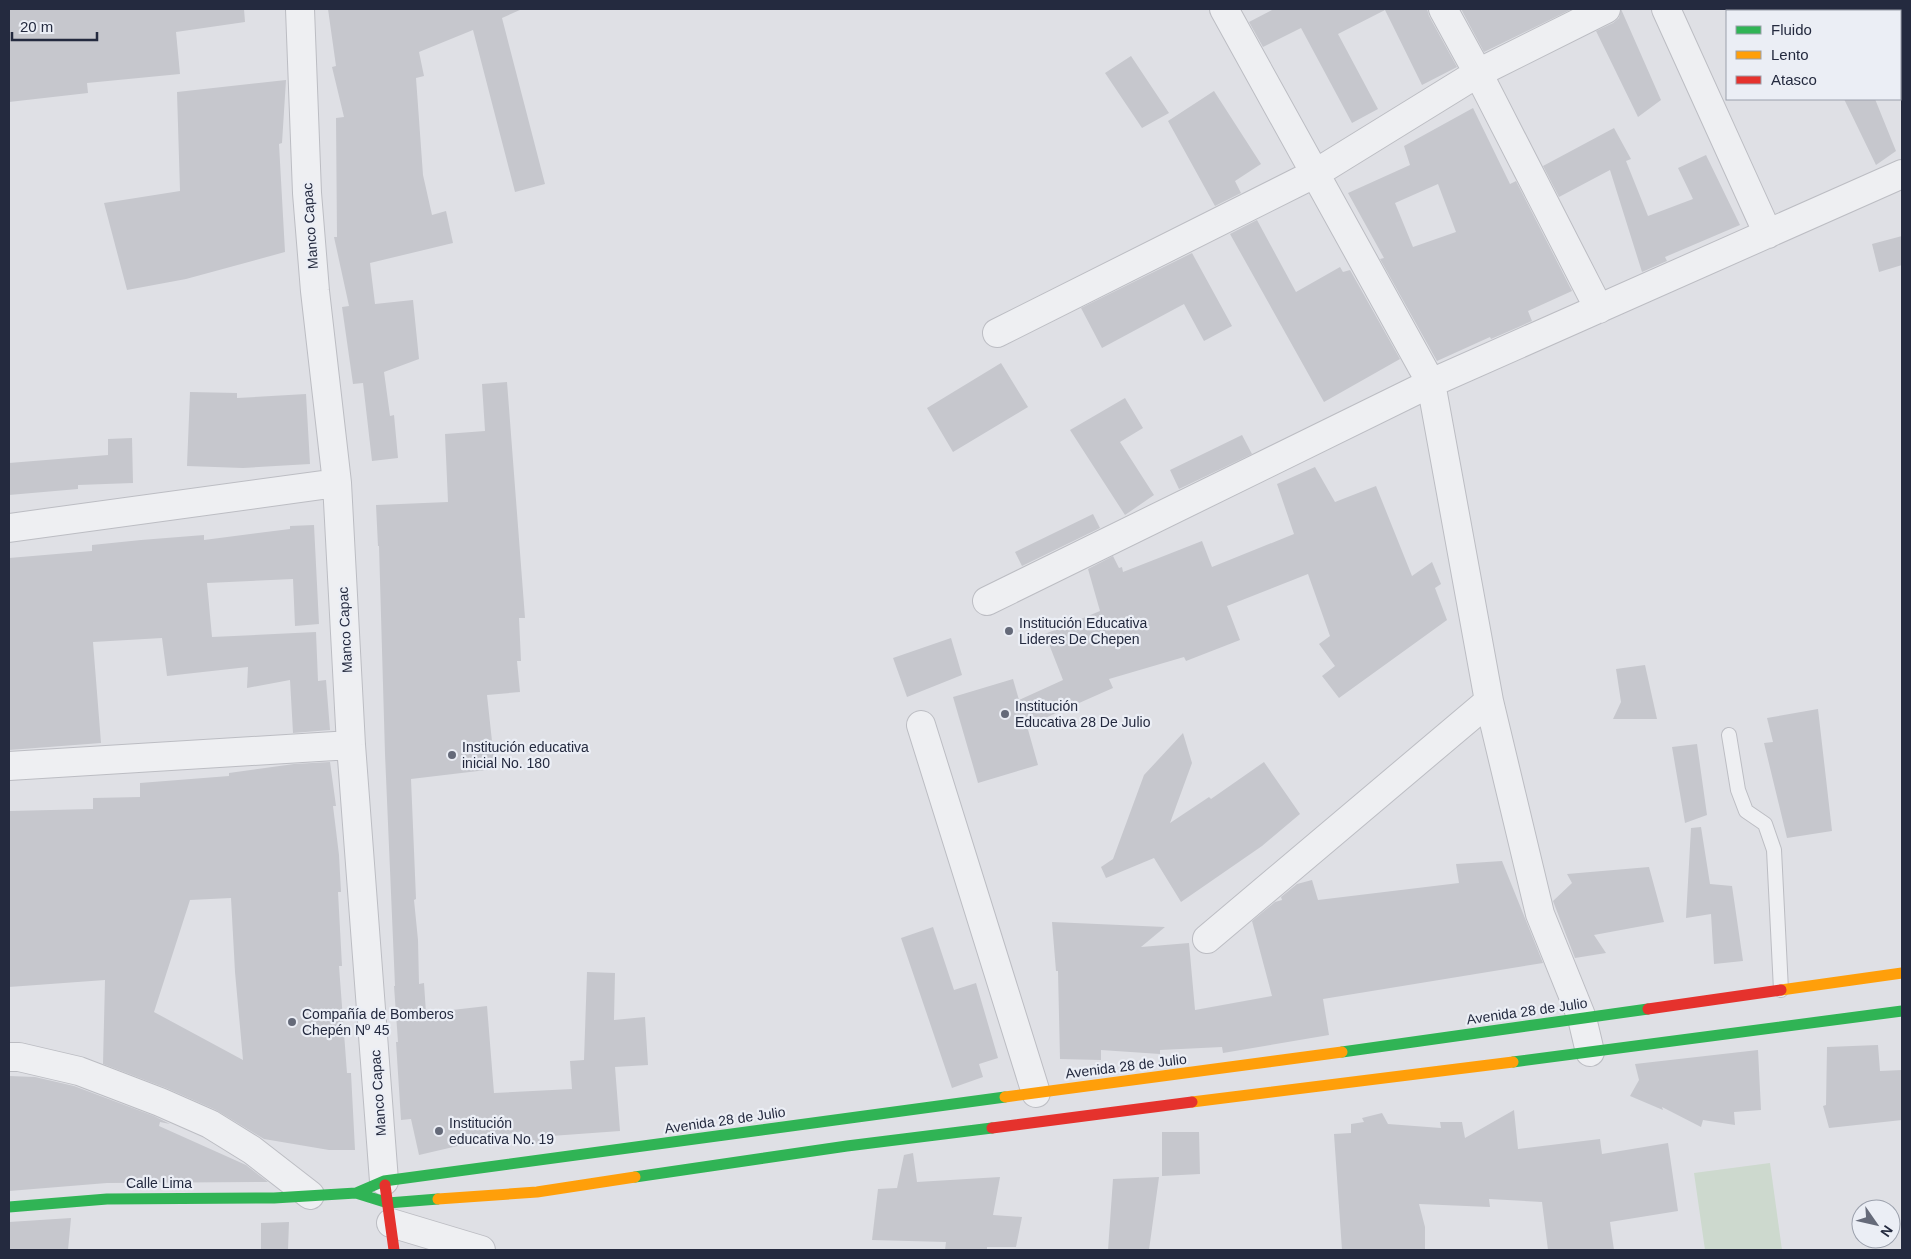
<svg xmlns="http://www.w3.org/2000/svg" width="1911" height="1259" font-family="Helvetica,sans-serif">
  <style>
    .green { fill: #cdd9ce }
    .building { fill: #c6c7cd; fill-rule: evenodd }
    .lines { fill: none; stroke-linecap: round; stroke-linejoin: round }
    .lane-casing { stroke: #bcbdc3; stroke-width: 16 }
    .street-casing { stroke: #bcbdc3; stroke-width: 30 }
    .lane { stroke: #eeeff2; stroke-width: 14 }
    .street { stroke: #eeeff2; stroke-width: 28 }
    .fast { stroke: #30b455; stroke-width: 11 }
    .slow { stroke: #ff9f0a; stroke-width: 11 }
    .jam { stroke: #e5322d; stroke-width: 11 }
    .poi-dot { fill: #656a79; stroke: #ebeef5; stroke-width: 2 }
    .labels { text-anchor: middle; dominant-baseline: central; stroke-width: 4.5; stroke-linejoin: round; paint-order: stroke }
    .street-label { font-size: 14px; fill: #242a3f; stroke: #ebeef5 }
    .poi-label { font-size: 14px; fill: #242a3f; stroke: #ebeef5; text-anchor: start }
  </style>
  <rect width="100%" height="100%" fill="#dfe0e5"/>
  <path class="green" d="M 1770,1163 L 1782,1250 L 1705,1250 L 1694,1173 Z"/>
  <path class="building" d="M 9,9 L 244,9 L 245,22 L 176,32 L 180,74 L 87,83 L 88,93 L 9,102 Z
    M 328,9 L 522,9 L 502,18 L 545,184 L 515,192 L 473,30 L 419,52 L 424,76 L 416,78 L 423,175 L 432,215 L 446,211 L 453,243 L 370,263 L 375,304 L 413,300 L 419,359 L 384,372 L 390,416 L 394,415 L 398,458 L 372,461 L 363,383 L 353,384 L 342,307 L 349,306 L 334,237 L 337,237 L 336,118 L 344,117 L 332,67 L 336,66 Z
    M 1274,9 L 1427,9 L 1429,16 L 1457,67 L 1422,85 L 1385,10 L 1338,34 L 1378,109 L 1352,123 L 1301,28 L 1263,47 L 1249,22 Z
    M 1461,9 L 1572,9 L 1484,52 Z
    M 1621,9 L 1661,100 L 1638,117 L 1596,31 L 1613,23 L 1619,18 Z
    M 1131,56 L 1169,113 L 1142,128 L 1105,73 Z
    M 286,80 L 282,143 L 279,144 L 285,252 L 186,279 L 127,290 L 104,203 L 180,191 L 177,92 Z
    M 1214,91 L 1261,164 L 1235,181 L 1241,193 L 1215,206 L 1168,121 Z
    M 1844,99 L 1875,99 L 1896,151 L 1876,165 Z
    M 1473,108 L 1510,184 L 1516,181 L 1572,291 L 1528,311 L 1532,321 L 1491,339 L 1490,337 L 1437,361 L 1380,259 L 1384,258 L 1348,193 L 1410,165 L 1404,146 ZM 1438,184 L 1456,232 L 1413,247 L 1395,203 Z
    M 1614,128 L 1631,159 L 1626,161 L 1648,216 L 1693,199 L 1678,168 L 1706,155 L 1740,225 L 1665,257 L 1667,261 L 1642,272 L 1610,170 L 1559,197 L 1543,166 Z
    M 1257,220 L 1296,292 L 1340,267 L 1343,272 L 1350,270 L 1400,359 L 1324,402 L 1230,234 Z
    M 1902,236 L 1902,265 L 1879,272 L 1872,244 Z
    M 1192,253 L 1232,326 L 1204,341 L 1184,304 L 1102,348 L 1081,308 Z
    M 1001,363 L 1028,407 L 953,452 L 927,408 Z
    M 507,382 L 525,618 L 519,618 L 521,661 L 517,661 L 520,692 L 487,695 L 495,769 L 411,779 L 416,899 L 414,900 L 418,940 L 419,984 L 424,983 L 426,1013 L 487,1006 L 494,1093 L 572,1089 L 570,1061 L 584,1060 L 587,972 L 615,973 L 614,1020 L 645,1017 L 648,1065 L 615,1067 L 620,1131 L 551,1136 L 551,1143 L 523,1144 L 522,1131 L 419,1155 L 411,1119 L 401,1120 L 396,1042 L 398,1042 L 394,986 L 395,986 L 385,754 L 379,546 L 378,546 L 376,505 L 448,502 L 445,434 L 485,431 L 482,384 Z
    M 190,392 L 237,393 L 237,398 L 306,394 L 310,464 L 243,468 L 187,466 Z
    M 1125,398 L 1143,428 L 1120,442 L 1154,495 L 1125,515 L 1070,430 Z
    M 1242,435 L 1252,454 L 1179,489 L 1170,470 Z
    M 132,438 L 133,483 L 78,485 L 78,489 L 9,495 L 9,463 L 108,455 L 108,439 Z
    M 1315,467 L 1335,502 L 1376,486 L 1412,576 L 1432,562 L 1441,584 L 1435,588 L 1447,620 L 1339,698 L 1322,676 L 1335,666 L 1319,644 L 1330,636 L 1308,574 L 1227,606 L 1240,640 L 1186,661 L 1184,657 L 1109,679 L 1113,688 L 1027,726 L 1038,765 L 978,783 L 953,697 L 1013,679 L 1019,700 L 1063,680 L 1045,634 L 1100,611 L 1088,569 L 1113,556 L 1119,568 L 1122,567 L 1123,572 L 1202,541 L 1212,567 L 1294,534 L 1277,484 Z
    M 1093,514 L 1100,528 L 1022,566 L 1015,552 Z
    M 314,525 L 319,624 L 295,626 L 293,579 L 207,583 L 212,637 L 316,632 L 318,681 L 326,680 L 330,730 L 293,733 L 290,680 L 247,688 L 248,667 L 167,676 L 162,638 L 93,642 L 101,743 L 9,750 L 9,558 L 92,551 L 92,545 L 141,540 L 204,535 L 204,540 L 290,529 L 290,526 Z
    M 951,638 L 962,675 L 907,697 L 893,658 Z
    M 1645,665 L 1657,719 L 1613,719 L 1621,702 L 1616,669 Z
    M 1818,709 L 1832,831 L 1787,838 L 1764,743 L 1773,742 L 1767,718 Z
    M 1183,733 L 1192,763 L 1170,823 L 1209,797 L 1211,799 L 1264,762 L 1300,814 L 1262,846 L 1181,902 L 1154,858 L 1106,878 L 1101,867 L 1113,859 L 1144,775 Z
    M 1697,744 L 1707,815 L 1685,823 L 1672,747 Z
    M 330,762 L 336,806 L 333,806 L 339,855 L 341,892 L 338,892 L 342,966 L 339,966 L 347,1073 L 351,1073 L 355,1150 L 329,1150 L 264,1139 L 216,1110 L 166,1088 L 103,1064 L 105,980 L 9,987 L 9,811 L 93,809 L 93,798 L 140,797 L 140,783 L 229,776 L 229,773 L 294,764 ZM 231,898 L 235,972 L 243,1060 L 154,1012 L 190,900 Z
    M 1701,827 L 1710,884 L 1732,886 L 1743,961 L 1714,964 L 1711,914 L 1686,918 L 1691,828 Z
    M 1502,861 L 1543,963 L 1323,999 L 1329,1035 L 1223,1053 L 1222,1047 L 1160,1050 L 1160,1054 L 1101,1050 L 1101,1060 L 1060,1059 L 1058,971 L 1056,971 L 1052,922 L 1165,927 L 1141,947 L 1189,943 L 1195,1010 L 1272,996 L 1252,921 L 1275,902 L 1282,900 L 1281,897 L 1297,884 L 1312,880 L 1318,900 L 1459,883 L 1456,864 Z
    M 1649,867 L 1664,922 L 1594,935 L 1606,953 L 1575,958 L 1553,901 L 1572,883 L 1567,874 Z
    M 933,927 L 954,990 L 976,983 L 998,1058 L 979,1064 L 983,1077 L 952,1088 L 901,938 Z
    M 1878,1045 L 1880,1071 L 1902,1070 L 1902,1120 L 1829,1128 L 1823,1106 L 1826,1105 L 1827,1047 Z
    M 1758,1050 L 1761,1110 L 1734,1112 L 1735,1125 L 1703,1120 L 1701,1127 L 1662,1107 L 1663,1110 L 1630,1096 L 1639,1080 L 1635,1064 Z
    M 9,1076 L 35,1077 L 74,1086 L 154,1116 L 170,1124 L 160,1122 L 159,1126 L 246,1165 L 268,1182 L 107,1183 L 9,1191 Z
    M 1514,1110 L 1518,1149 L 1600,1139 L 1602,1154 L 1668,1143 L 1678,1211 L 1610,1222 L 1614,1250 L 1548,1250 L 1542,1202 L 1489,1199 L 1490,1207 L 1419,1204 L 1425,1227 L 1425,1250 L 1342,1250 L 1334,1134 L 1351,1133 L 1351,1124 L 1364,1122 L 1362,1118 L 1382,1113 L 1388,1124 L 1441,1128 L 1440,1122 L 1462,1122 L 1465,1138 Z
    M 1162,1132 L 1199,1132 L 1200,1174 L 1162,1176 Z
    M 913,1153 L 917,1182 L 1000,1177 L 993,1215 L 1022,1217 L 1016,1247 L 987,1247 L 987,1250 L 945,1250 L 946,1242 L 872,1240 L 878,1189 L 897,1188 L 904,1155 Z
    M 1159,1177 L 1149,1250 L 1108,1250 L 1113,1179 Z
    M 71,1218 L 68,1250 L 9,1250 L 9,1222 Z
    M 289,1222 L 288,1250 L 261,1250 L 261,1223 Z"/>
  <g class="lines">
    <defs>
      <path id="lane" d="M 1729,735 L 1738,790 L 1746,811 L 1765,824 L 1774,850 L 1781,990"/>
      <path id="street" d="M 300,9 L 307,193 L 315,291 L 337,483 L 351,745 L 384,1181
        M 1224,9 L 1431,383 L 1489,701 L 1540,914 L 1582,1018 L 1590,1052
        M 1443,9 L 1478,73 L 1599,309
        M 1666,9 L 1768,234
        M 1884,9 L 1886,11
        M 1900,43 L 1902,49
        M 997,333 L 1316,173 L 1478,73 L 1606,9
        M 9,528 L 337,483
        M 987,601 L 1431,383 L 1902,174
        M 921,725 L 1036,1093
        M 9,766 L 351,745
        M 1207,939 L 1489,701
        M 9,1057 L 19,1057 L 79,1071 L 160,1102 L 210,1124 L 252,1150 L 310,1195
        M 391,1223 L 481,1250"/>
    </defs>
    <use href="#lane" class="lane-casing"/>
    <use href="#street" class="street-casing"/>
    <use href="#lane" class="lane"/>
    <use href="#street" class="street"/>
    <path class="fast" d="M 1342,1052 L 1648,1009
      M 1513,1062 L 1902,1011
      M 635,1177 L 847,1146 L 992,1128
      M 356,1193 L 384,1181 L 1005,1097
      M 9,1207 L 107,1199 L 274,1198 L 356,1193 L 388,1203 L 438,1199"/>
    <path class="slow" d="M 1781,990 L 1902,973
      M 1005,1097 L 1342,1052
      M 1192,1102 L 1513,1062
      M 438,1199 L 537,1192 L 635,1177"/>
    <path class="jam" d="M 1648,1009 L 1781,990
      M 992,1128 L 1192,1102
      M 385,1185 L 394,1250"/>
  </g>
  <g class="poi-dot">
    <circle cx="1009" cy="631" r="5"/>
    <circle cx="1005" cy="714" r="5"/>
    <circle cx="452" cy="755" r="5"/>
    <circle cx="292" cy="1022" r="5"/>
    <circle cx="439" cy="1131" r="5"/>
  </g>
  <g class="labels">
    <g class="street-label">
      <text transform="translate(310 226) rotate(-94)">Manco Capac</text>
      <text transform="translate(345 630) rotate(-93)">Manco Capac</text>
      <text transform="translate(1527 1011) rotate(-8)">Avenida 28 de Julio</text>
      <text transform="translate(1126 1066) rotate(-7)">Avenida 28 de Julio</text>
      <text transform="translate(378 1093) rotate(-94)">Manco Capac</text>
      <text transform="translate(725 1120) rotate(-8)">Avenida 28 de Julio</text>
      <text x="159" y="1183">Calle Lima</text>
    </g>
    <g class="poi-label">
      <text x="1019" y="623">Institución Educativa<tspan x="1019" dy="16">Lideres De Chepen</tspan></text>
      <text x="1015" y="706">Institución<tspan x="1015" dy="16">Educativa 28 De Julio</tspan></text>
      <text x="462" y="747">Institución educativa<tspan x="462" dy="16">inicial No. 180</tspan></text>
      <text x="302" y="1014">Compañía de Bomberos<tspan x="302" dy="16">Chepén Nº 45</tspan></text>
      <text x="449" y="1123">Institución<tspan x="449" dy="16">educativa No. 19</tspan></text>
    </g>
  </g>
  <rect width="1911" height="1259" fill="none" stroke="#242a3f" stroke-width="20"/>
  <rect x="1726" y="10" width="175" height="90" fill="#ebeef5" stroke="#9ba0ac"/>
  <rect x="1736" y="26" width="25" height="8" fill="#30b455" stroke="#9ba0ac"/>
  <text x="1771" y="35" font-size="15" fill="#242a3f">Fluido</text>
  <rect x="1736" y="51" width="25" height="8" fill="#ff9f0a" stroke="#9ba0ac"/>
  <text x="1771" y="60" font-size="15" fill="#242a3f">Lento</text>
  <rect x="1736" y="76" width="25" height="8" fill="#e5322d" stroke="#9ba0ac"/>
  <text x="1771" y="85" font-size="15" fill="#242a3f">Atasco</text>
  <g transform="translate(1876 1224) rotate(124)"><circle r="24" fill="#ebeef5" stroke="#9ba0ac"/>
  <path d="M0-4L9 19L0 12L-9 19Z" fill="#656a79"/>
  <text y="-8" font-size="14" font-weight="bold" text-anchor="middle" fill="#242a3f">N</text>
  </g>
  <path d="M12 32v8h85v-8" fill="none" stroke="#242a3f" stroke-width="2.5"/>
  <text x="20" y="32" font-size="15" fill="#242a3f" stroke="#ebeef5" stroke-width="4" paint-order="stroke">20 m</text>
</svg>
